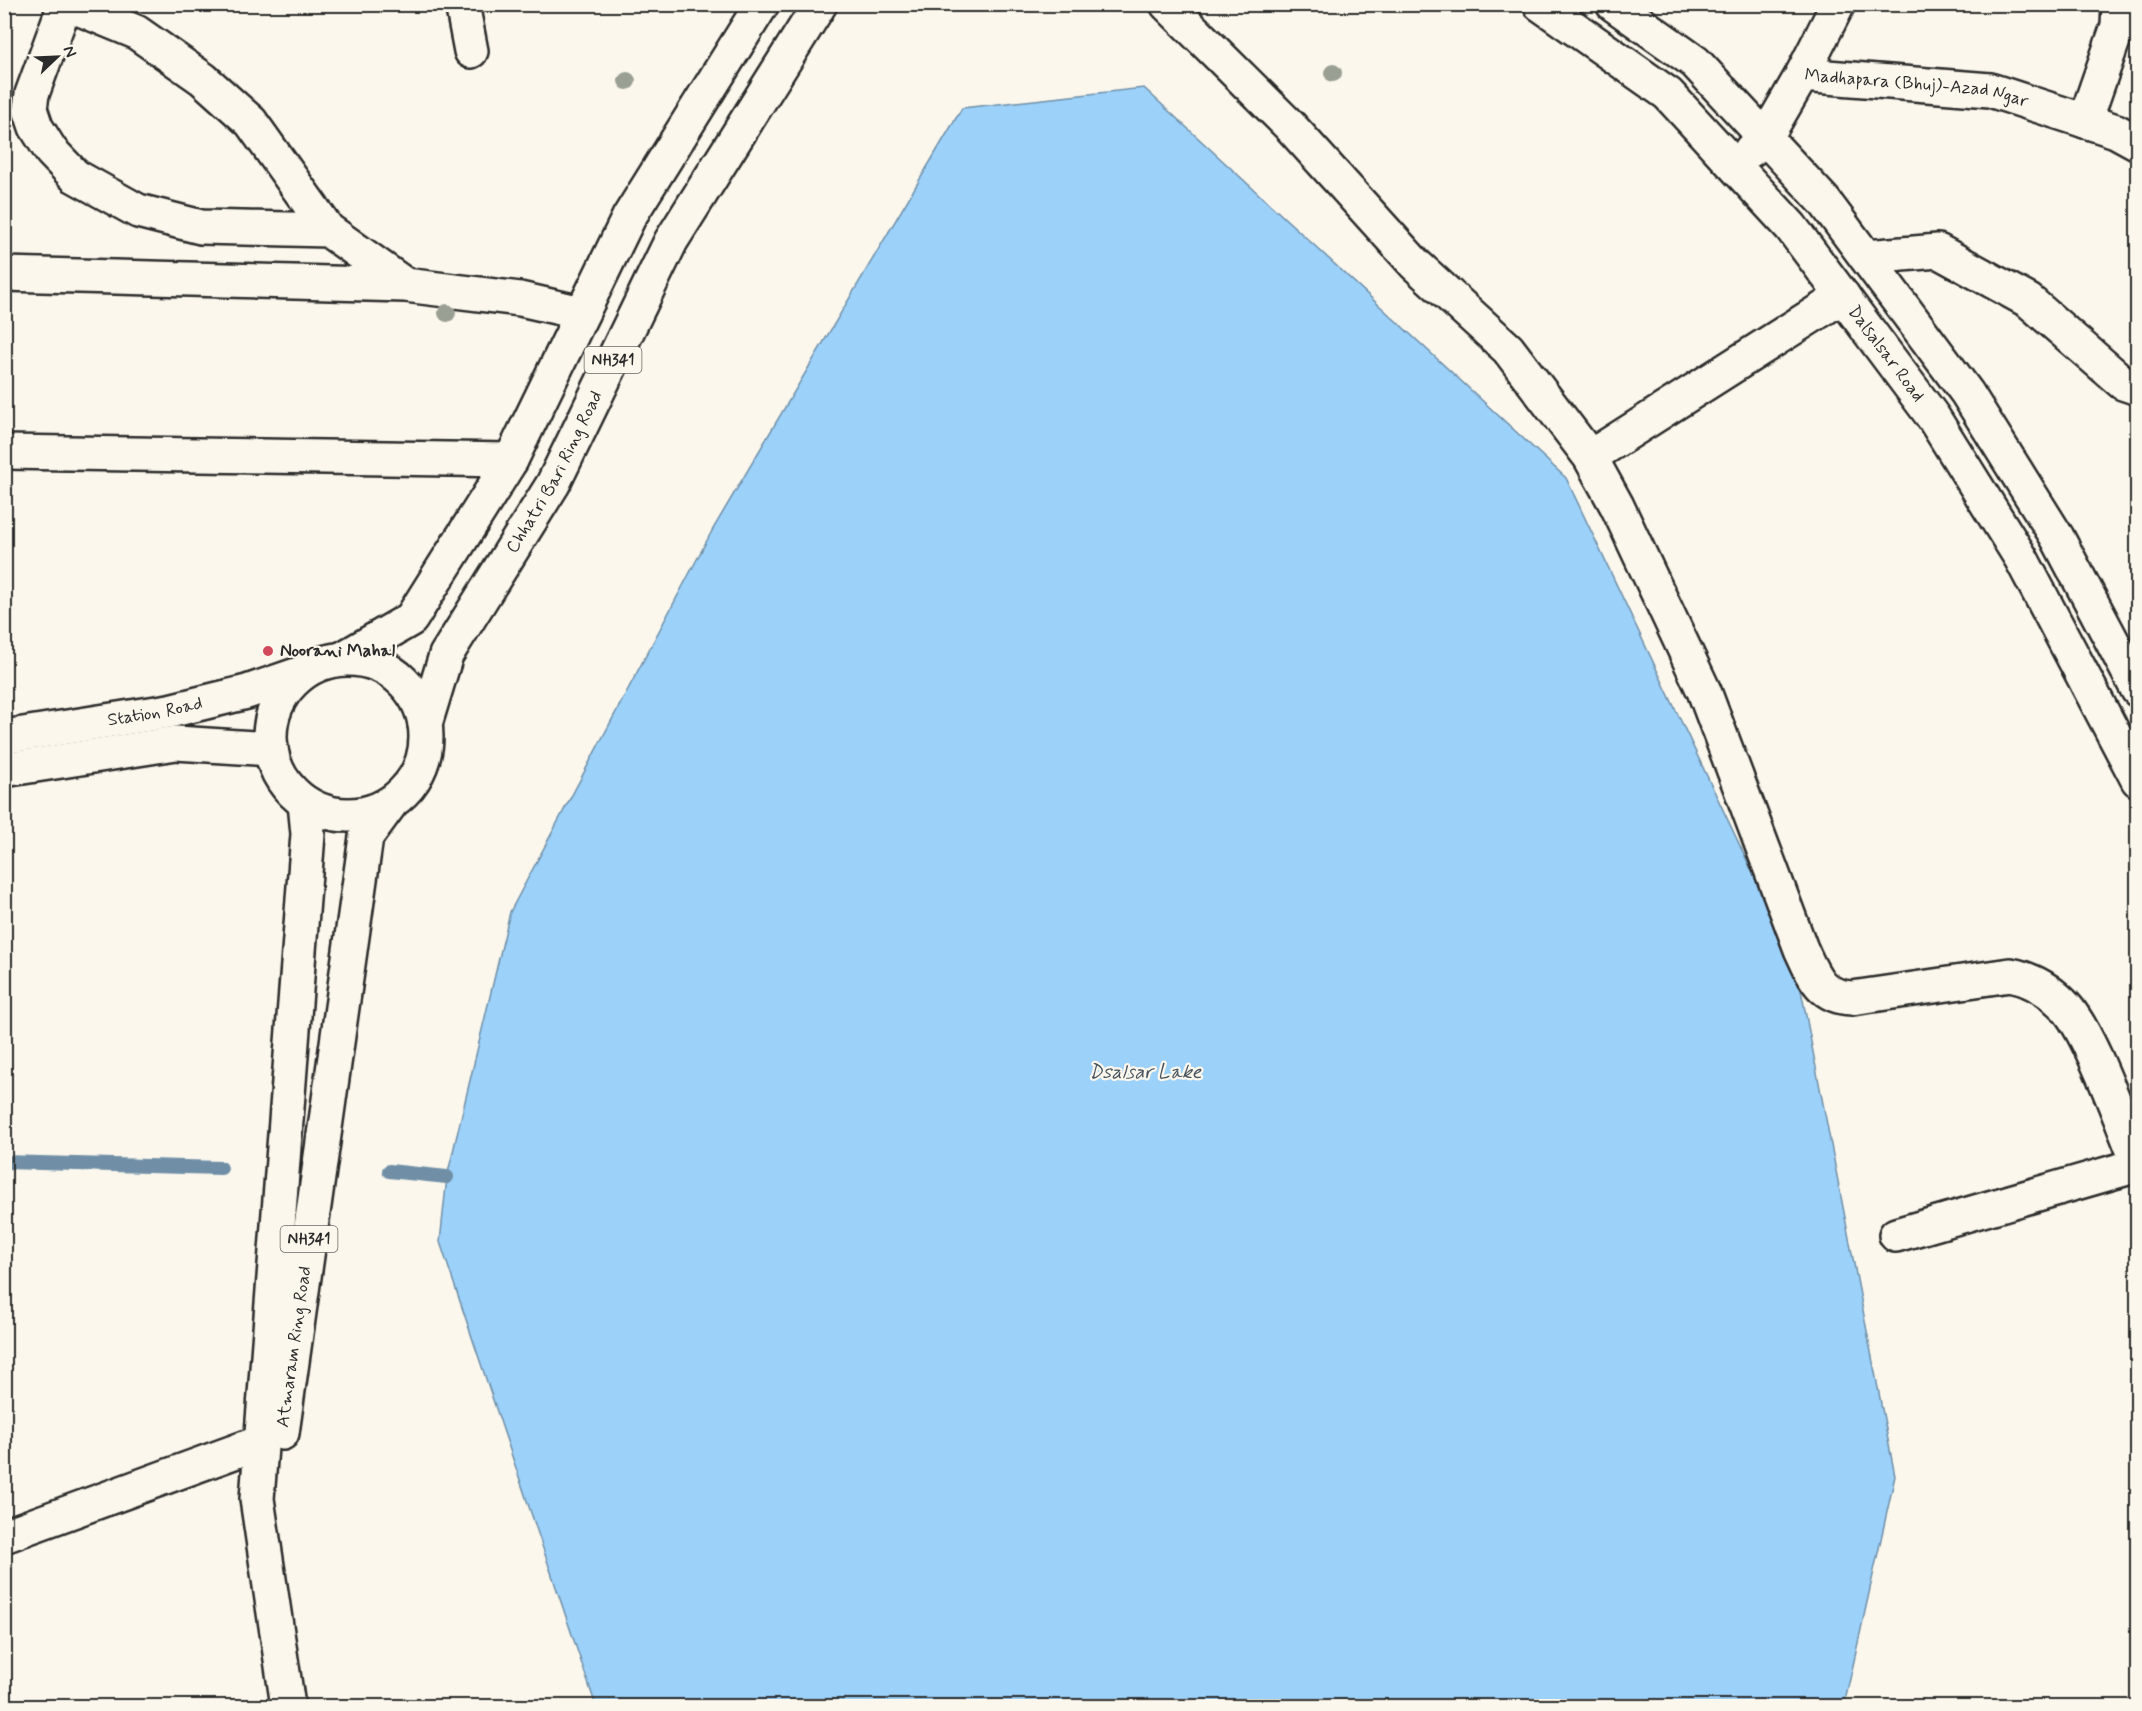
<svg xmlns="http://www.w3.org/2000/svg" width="2142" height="1711" font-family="Mynerve,sans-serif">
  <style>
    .water { fill: #9cd1fa; stroke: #6f8fa7; stroke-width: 1.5 }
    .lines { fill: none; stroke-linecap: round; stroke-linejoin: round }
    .stream { stroke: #6f8fa7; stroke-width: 14 }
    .minor-casing { stroke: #2b2b2b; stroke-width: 38 }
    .tertiary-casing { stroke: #2b2b2b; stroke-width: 38 }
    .primary-casing { stroke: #2b2b2b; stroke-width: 38 }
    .trunk-casing { stroke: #2b2b2b; stroke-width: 38 }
    .minor { stroke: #fbf7ec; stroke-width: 33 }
    .tertiary { stroke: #fbf7ec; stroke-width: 33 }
    .primary { stroke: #fbf7ec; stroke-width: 33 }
    .trunk { stroke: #fbf7ec; stroke-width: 33 }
    .tree { fill: #999f92 }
    .poi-dot { fill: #d1495b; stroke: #fbf7ec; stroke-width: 2 }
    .labels { text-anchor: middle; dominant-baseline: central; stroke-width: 4.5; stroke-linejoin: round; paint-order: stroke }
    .shield { fill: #fbf7ec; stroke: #696865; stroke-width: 1.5 }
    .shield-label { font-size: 16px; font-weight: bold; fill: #2b2b2b }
    .street-label { font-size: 18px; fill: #2b2b2b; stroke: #fbf7ec }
    .poi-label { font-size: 18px; font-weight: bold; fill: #2b2b2b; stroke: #fbf7ec; text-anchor: start }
    .water-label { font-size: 20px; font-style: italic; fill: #47545f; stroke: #fbf7ec }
  </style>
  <rect width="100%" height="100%" fill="#fbf7ec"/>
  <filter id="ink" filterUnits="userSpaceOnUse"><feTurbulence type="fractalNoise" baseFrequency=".0167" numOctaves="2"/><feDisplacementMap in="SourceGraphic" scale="12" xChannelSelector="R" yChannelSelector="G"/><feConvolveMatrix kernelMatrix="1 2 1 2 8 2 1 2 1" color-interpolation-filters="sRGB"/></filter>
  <g filter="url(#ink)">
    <path class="water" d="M 1144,88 L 1566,478 L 1796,964 L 1895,1476 L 1844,1706 L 596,1706 L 440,1242 L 447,1177 L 510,912 L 713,529 L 962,108 Z"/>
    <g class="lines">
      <path class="stream" d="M 4,1162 L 221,1168
        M 389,1171 L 447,1177"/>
      <defs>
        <path id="minor" d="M 65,4 L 32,94 L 30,109 L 36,127 L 51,151 L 75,176 L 138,211 L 201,227 L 328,230
          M 68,4 L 136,32 L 203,79 L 251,122 L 328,230 L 405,285 L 520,299 L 582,313
          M 462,4 L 471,51
          M 1167,4 L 1291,127 L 1415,264 L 1508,349 L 1590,457 L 1617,506 L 1704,691 L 1801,949 C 1813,975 1820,997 1852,998 L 2010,975 C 2031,979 2047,988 2062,1003 C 2089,1027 2122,1125 2138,1162
          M 1802,75 L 1838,4
          M 2085,121 L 2118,26 L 2119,4
          M 1866,257 L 1938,251 L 2029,301 L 2123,383 L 2138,388
          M 4,274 L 405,285
          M 4,452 L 511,460
          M 1590,457 L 1843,296
          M 1896,1235 L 2138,1165
          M 4,1536 L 261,1442"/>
        <g id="tertiary">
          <path id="s1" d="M 1540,4 L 1668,94 L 1791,227 L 1933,417 L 2021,558 L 2138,780"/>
          <path d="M 1613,4 L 1695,62 L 1824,201 L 1967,393 L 2057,537 L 2138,690"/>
          <path id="s2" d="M 1751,150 L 1766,137 L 1802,75 L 1990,90 L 2116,131 L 2138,143"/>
        </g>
        <g id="primary">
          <path id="s3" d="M 4,737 L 169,711 L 247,692 L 302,673"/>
          <path d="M 4,770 L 176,743 L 271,749"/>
        </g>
        <g id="trunk">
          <path d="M 342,659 L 411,619 L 511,460 L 629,217 L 762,4"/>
          <circle cx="348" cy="737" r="78"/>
          <path id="s4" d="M 425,724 L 446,655 L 553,484 L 671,241 L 820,4"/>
          <path id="s5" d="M 282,1433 L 366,837 L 391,803"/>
          <path d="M 288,1706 L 257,1499 L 308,834 L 305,803"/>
        </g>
      </defs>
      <use href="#minor" class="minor-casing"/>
      <use href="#tertiary" class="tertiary-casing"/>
      <use href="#primary" class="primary-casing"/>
      <use href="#trunk" class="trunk-casing"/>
      <use href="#minor" class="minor"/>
      <use href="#tertiary" class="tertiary"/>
      <use href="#primary" class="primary"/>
      <use href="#trunk" class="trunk"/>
    </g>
    <g class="tree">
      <circle cx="1333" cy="73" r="9"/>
      <circle cx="627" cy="81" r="9"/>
      <circle cx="447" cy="313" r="9"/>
    </g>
  </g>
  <circle class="poi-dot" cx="268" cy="651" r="6"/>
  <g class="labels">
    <g class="shield">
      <rect x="584.5" y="347" width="57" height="26" rx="4.5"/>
      <rect x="280.5" y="1226" width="57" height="26" rx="4.5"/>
    </g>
    <g class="shield-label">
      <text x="613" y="360">NH341</text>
      <text x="309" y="1239">NH341</text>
    </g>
    <g class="street-label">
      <text stroke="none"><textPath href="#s2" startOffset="207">Madhapara (Bhuj)-Azad Ngar</textPath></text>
      <text stroke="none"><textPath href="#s1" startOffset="496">Dalsalsar Road</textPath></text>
      <text stroke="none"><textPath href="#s4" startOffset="285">Chhatri Bari Ring Road</textPath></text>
      <text stroke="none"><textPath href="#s3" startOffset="153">Station Road</textPath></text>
      <text stroke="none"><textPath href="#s5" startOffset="87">Atmaram Ring Road</textPath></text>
    </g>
    <g class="poi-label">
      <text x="280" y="651">Noorani Mahal</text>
    </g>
    <g class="water-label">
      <text x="1145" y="1072">Dsalsar Lake</text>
    </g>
  </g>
  <rect width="2142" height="1711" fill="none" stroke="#fbf7ec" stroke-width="24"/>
  <rect x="12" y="12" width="2118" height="1687" fill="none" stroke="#2b2b2b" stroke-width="2" filter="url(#ink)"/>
  <g transform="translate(57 57) rotate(67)" stroke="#fbf7ec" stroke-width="4.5" paint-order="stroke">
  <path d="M0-4.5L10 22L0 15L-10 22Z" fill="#2b2b2b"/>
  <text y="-9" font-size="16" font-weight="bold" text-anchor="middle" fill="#2b2b2b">N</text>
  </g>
</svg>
